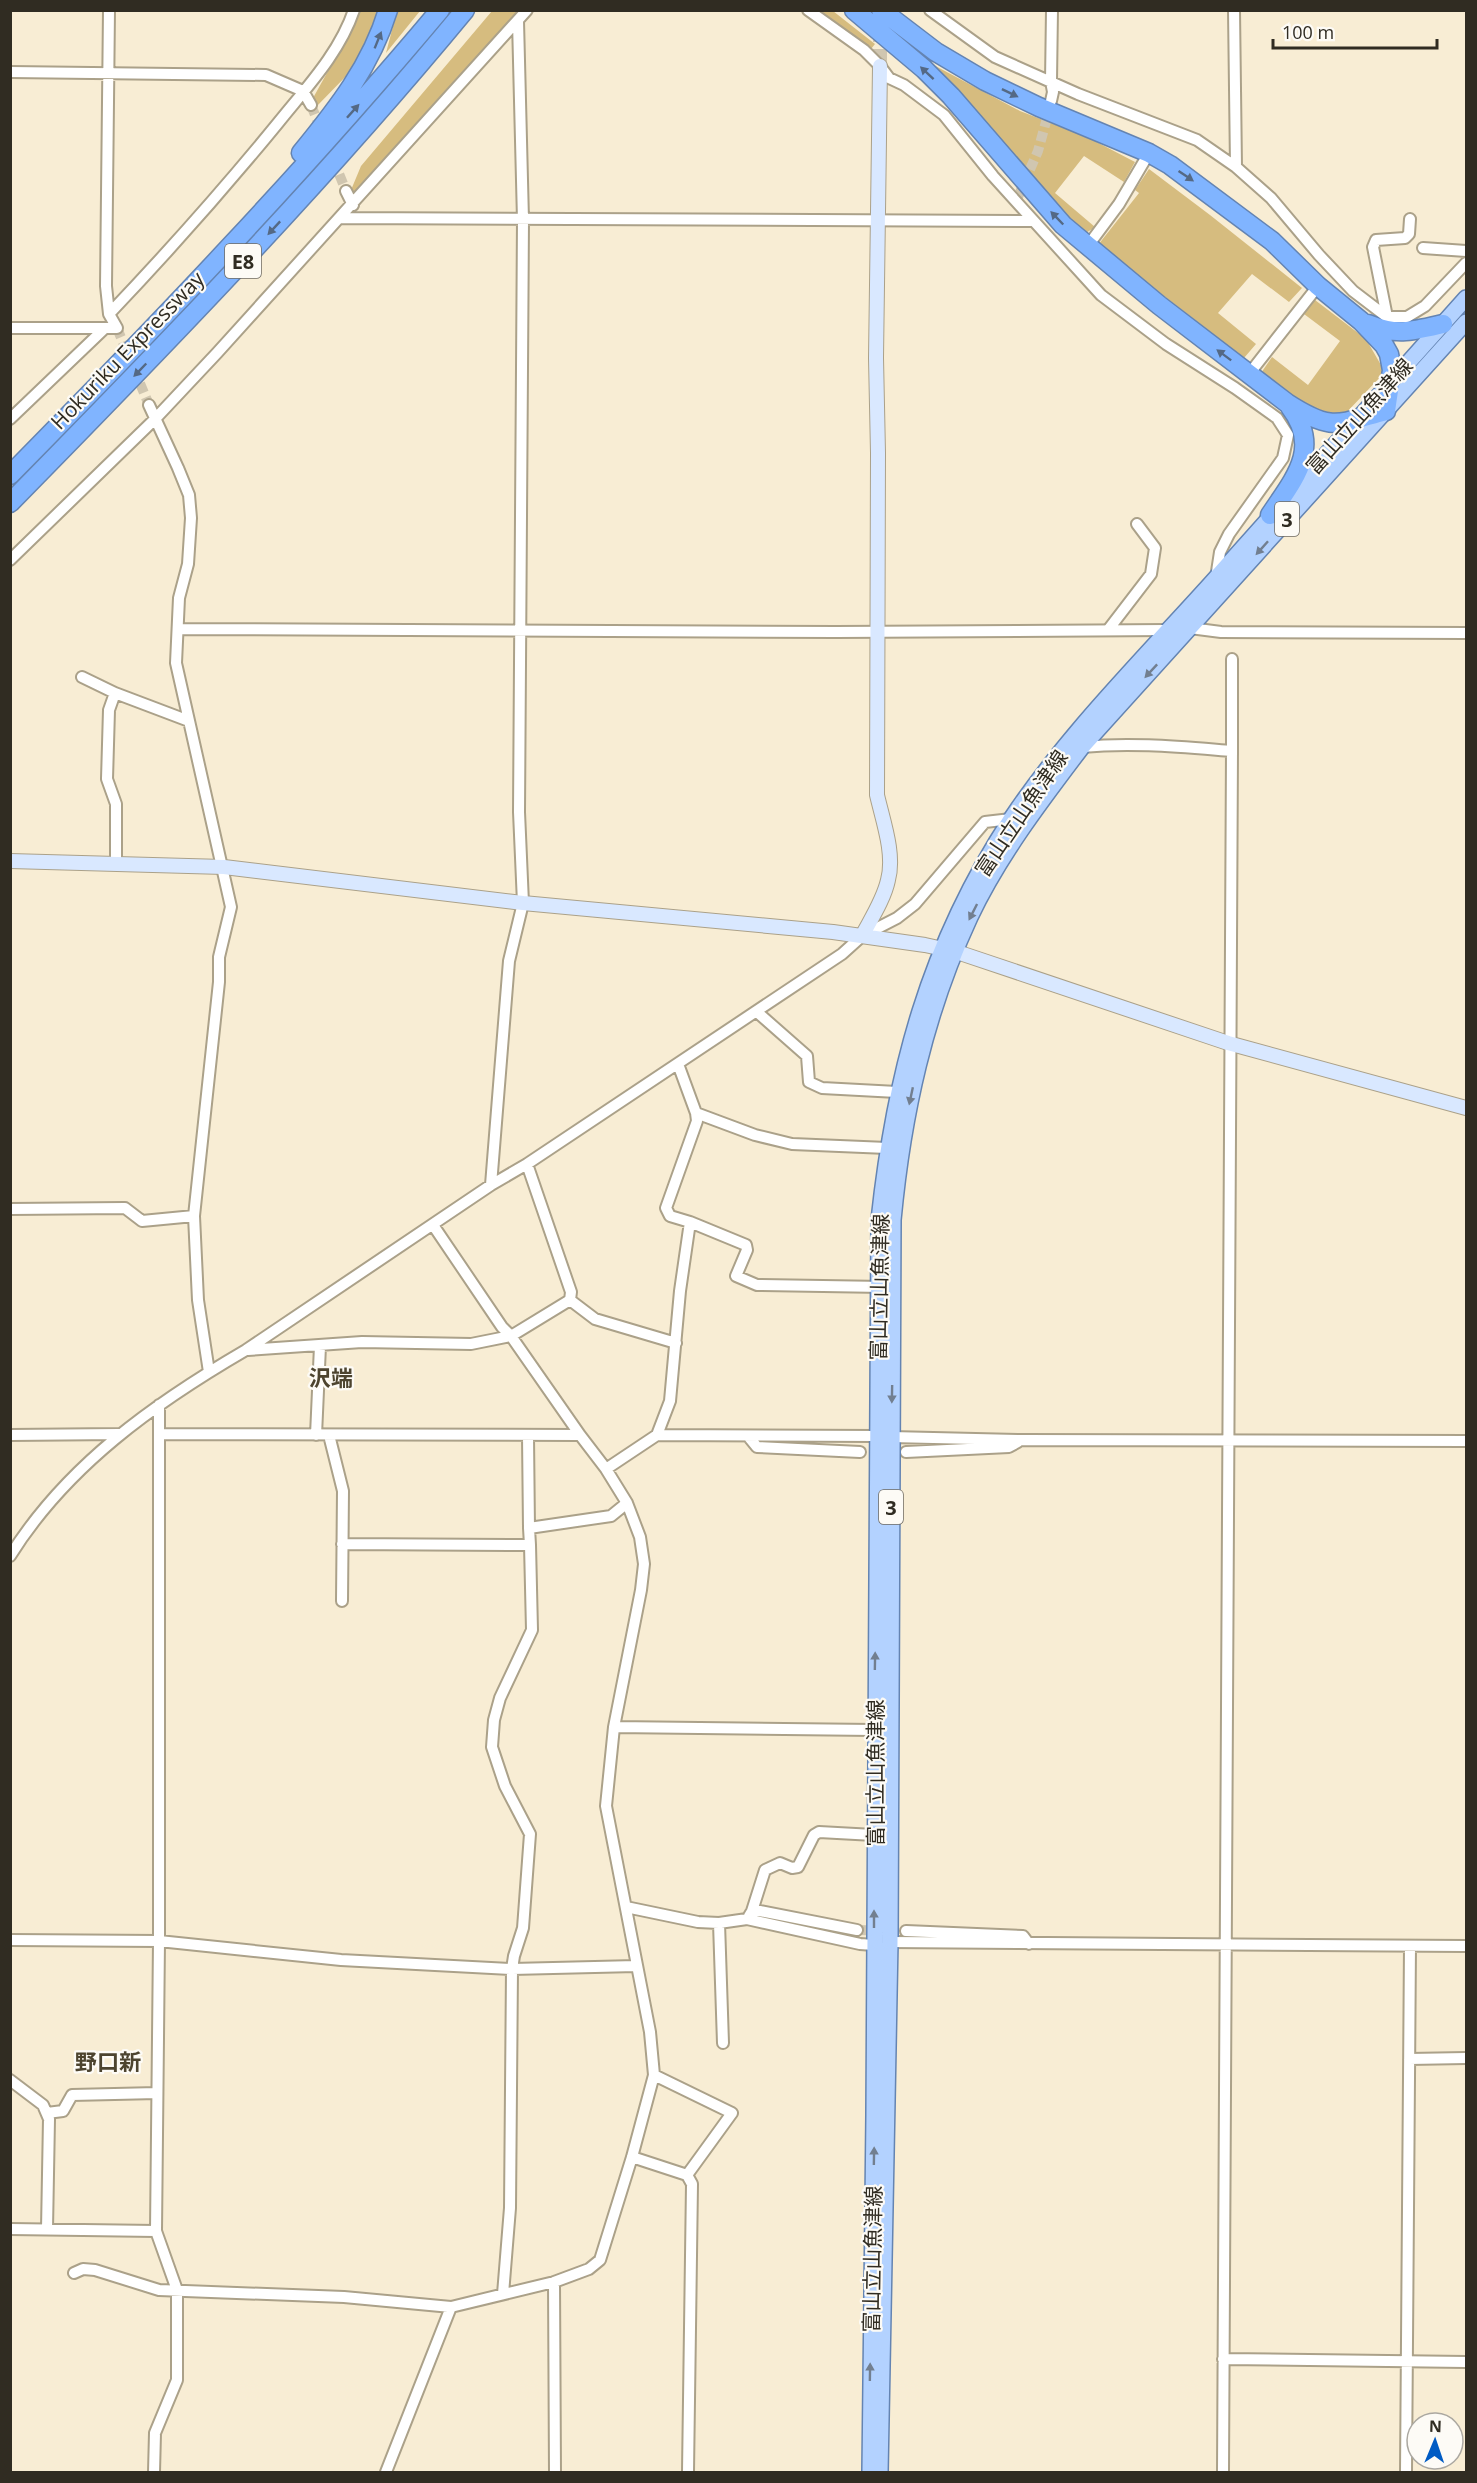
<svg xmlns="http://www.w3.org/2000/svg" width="1477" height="2483" font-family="'Open Sans','Noto Sans JP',sans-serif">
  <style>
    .green { fill: #d6bc7f }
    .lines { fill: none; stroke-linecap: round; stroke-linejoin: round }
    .street-tunnel { stroke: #d0c6b0; stroke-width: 10; stroke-dasharray: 10 5; stroke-linecap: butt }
    .secondary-tunnel { stroke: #d0c6b0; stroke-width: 14; stroke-dasharray: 14 7; stroke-linecap: butt }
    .street-casing { stroke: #aba189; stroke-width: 14 }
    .secondary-casing { stroke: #aba189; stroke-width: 16 }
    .primary-casing { stroke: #6484b2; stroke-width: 18 }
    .highway-casing { stroke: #6484b2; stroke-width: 21 }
    .street { stroke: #fff; stroke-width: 10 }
    .secondary { stroke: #d9e8ff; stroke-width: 14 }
    .primary { stroke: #b3d2ff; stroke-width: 15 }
    .highway { stroke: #80b4ff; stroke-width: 18 }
    .oneway { fill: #546985 }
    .oneway2 { fill: #727f90 }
    .labels { text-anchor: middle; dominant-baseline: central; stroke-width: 4.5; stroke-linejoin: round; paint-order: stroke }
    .shield { fill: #fdfbf6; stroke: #6e6a62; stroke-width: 1.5 }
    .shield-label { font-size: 20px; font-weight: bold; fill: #302c22 }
    .street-label { font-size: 21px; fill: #302c22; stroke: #fdfbf6 }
    .neighbourhood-label { font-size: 22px; font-weight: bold; fill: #4d442f; stroke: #fdfbf6 }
  </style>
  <rect width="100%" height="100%" fill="#f8edd4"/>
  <path class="green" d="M 358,11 L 379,11 L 352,70 L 317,106 L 313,98 L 352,28 Z
    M 397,11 L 420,11 L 386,53 Z
    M 492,11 L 520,11 L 358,195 L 351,190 L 361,166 Z
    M 815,11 L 833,11 L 875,44 L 871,49 Z
    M 928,62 L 1020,111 L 1087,137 L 1135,162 L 1124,182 L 1084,156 L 1055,193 L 1095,227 L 1086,233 L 1055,205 Z
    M 1149,169 L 1210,215 L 1302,288 L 1289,302 L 1252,274 L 1218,313 L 1256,344 L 1244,358 L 1098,245 L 1139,193 L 1135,190 Z
    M 1315,300 L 1366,339 L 1385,372 L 1345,414 L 1325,419 L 1261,373 L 1272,357 L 1308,385 L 1340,341 L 1304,314 Z"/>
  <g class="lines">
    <path class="street-tunnel" d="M 311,105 L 346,191
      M 1018,197 L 1038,151 L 1050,107
      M 117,328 L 149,405
      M 857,1930 L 906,1931"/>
    <path class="secondary-tunnel" d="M 880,28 L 880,66"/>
    <defs>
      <path id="street" d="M 808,10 L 864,50 L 880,66 L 889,78 L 904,85 L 944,115 L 993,176 L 1101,295 L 1166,344 L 1235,388 L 1277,418 L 1288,435 L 1283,458 L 1229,534 L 1220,552 L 1216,578
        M 930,10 L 995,57 L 1078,94 L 1197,140 L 1236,167 L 1271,198 L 1319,255 L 1353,291 L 1387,317 L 1407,317 L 1425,306 L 1466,263
        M 1234,10 L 1236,167
        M 10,72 L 266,75 L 303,91 L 311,105
        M 1051,101 L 1053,92 L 1051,81 L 1052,10
        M 346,191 L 353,205
        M 341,218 L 1033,221
        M 1087,247 L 1119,204 L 1149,153
        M 1423,248 L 1466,251
        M 109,314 C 168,252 224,189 278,123 C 306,88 339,54 354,10
        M 1387,317 L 1373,247 L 1376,240 L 1405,238 L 1409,234 L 1410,219
        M 10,328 L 117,328 L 109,314 L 106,286 L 109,10
        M 1249,374 L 1318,286
        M 149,405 L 178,468 L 189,495 L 191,518 L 188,564 L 179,598 L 176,663 L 231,907 L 219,957 L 219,982 L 194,1216 L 198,1300 L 209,1372
        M 10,419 L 104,329
        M 10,560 L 155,419 L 217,353 L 527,10
        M 1190,628 L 1221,632 L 1466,633
        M 178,629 L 836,632 L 1168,630
        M 1108,630 L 1151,574 L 1155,548 L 1137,524
        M 82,677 L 115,693 L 109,710 L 107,779 L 116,804 L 116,863
        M 115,693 L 189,721
        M 1082,747 C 1132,742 1181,747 1232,751 L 1223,2472
        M 1232,751 L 1232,659
        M 757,1012 L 807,1056 L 809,1082 L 822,1088 L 897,1092
        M 696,1113 L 755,1135 L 792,1144 L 887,1148
        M 527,1164 L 571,1292 L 570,1300
        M 491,1185 L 509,961 L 523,903 L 519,812 L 523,220 L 518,21
        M 10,1209 L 125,1208 L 142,1221 L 194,1216
        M 690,1222 L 746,1245 L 747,1250 L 736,1276 L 757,1285 L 884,1287
        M 570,1300 L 595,1319 L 676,1343
        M 248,1350 L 362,1342 L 471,1344 L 511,1336 L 570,1300
        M 161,1434 L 580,1435
        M 10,1435 L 119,1434
        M 316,1435 L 320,1346
        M 329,1435 L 343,1491 L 342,1601
        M 657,1435 L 670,1401 L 680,1291 L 690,1222 L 670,1216 L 666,1208 L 697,1121 L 696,1113 L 678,1064
        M 528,1436 L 529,1528 L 611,1516 L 627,1503
        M 748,1436 L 757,1447 L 860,1452
        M 891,1437 L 1020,1440 L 1466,1441
        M 906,1452 L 1009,1447 L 1018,1442
        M 606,1469 L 657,1435 L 877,1436
        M 342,1544 L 530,1545 L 529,1528
        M 10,1556 C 67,1465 155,1403 246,1350 L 491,1185 L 527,1164 L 842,954 L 862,936 L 897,918 L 915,904 L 985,822 L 1011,819
        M 614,1727 L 874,1730
        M 626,1907 L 698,1922 L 719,1923 L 747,1919 L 860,1944 L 874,1945
        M 752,1911 L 765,1870 L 780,1863 L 792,1868 L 798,1867 L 814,1835 L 819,1832 L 874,1835
        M 749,1916 L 752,1911 L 760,1911 L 857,1930
        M 719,1923 L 723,2043
        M 906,1931 L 1023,1936 L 1029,1944
        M 10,1940 L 159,1941 L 341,1960 L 512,1969 L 636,1966
        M 890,1942 L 1466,1946
        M 1409,2059 L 1466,2058
        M 654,2075 L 732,2113 L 687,2175
        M 10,2080 L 43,2105 L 49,2119 L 47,2229
        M 47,2113 L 63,2111 L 72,2095 L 157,2093
        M 632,2157 L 687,2175 L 692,2184 L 688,2472
        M 10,2229 L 156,2231
        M 74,2273 L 83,2269 L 95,2270 L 159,2290 L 344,2297 L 451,2307 L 554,2282 L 589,2269 L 600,2260 L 632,2157 L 654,2075 L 650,2032 L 606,1806 L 614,1727 L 641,1590 L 644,1564 L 640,1537 L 627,1503 L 606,1469 L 580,1435 L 511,1336 L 502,1327 L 433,1225
        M 554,2282 L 555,2472
        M 503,2294 L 510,2208 L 512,1969 L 514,1956 L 523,1928 L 530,1834 L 505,1786 L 492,1747 L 494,1720 L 500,1698 L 532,1630 L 530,1545
        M 1223,2359 L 1466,2362
        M 154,2472 L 155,2433 L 177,2380 L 177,2290 L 156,2231 L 159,1941 L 159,1405
        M 386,2472 L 451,2307
        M 1406,2472 L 1410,1946"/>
      <path id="secondary" d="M 10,861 L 224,867 L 523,903 L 833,932 L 925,945 L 957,952 L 1228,1043 L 1466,1108
        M 862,936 C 871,919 884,899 888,880 C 895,854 883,821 877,795 L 878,453 L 876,358 L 880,66"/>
      <path id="primary" d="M 870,2472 L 874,2115 L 879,1220 C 895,1072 928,946 1011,819 C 1069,732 1145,657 1215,579 C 1299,485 1382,391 1466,298
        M 880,2472 L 890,1942 L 893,1220 C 903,1114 925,1014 970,917 C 999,856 1041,801 1082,747 L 1466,322"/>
      <path id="highway" d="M 854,10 L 924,69 L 951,96 L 1063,225 L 1159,305 L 1287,403 C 1332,432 1337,424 1386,411 L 1392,370 L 1389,354 L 1384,345 L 1361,321 L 1318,286 L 1272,241 L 1170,165 L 1149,153 L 1039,107 L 985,81 L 936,52 L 881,10
        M 301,153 C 337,109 371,66 388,10
        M 1368,324 C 1397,336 1413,331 1443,324
        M 10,475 C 158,325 304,172 440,10
        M 10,503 C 167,343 322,183 465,10
        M 1270,515 C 1294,479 1322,448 1290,407"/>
    </defs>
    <use href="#street" class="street-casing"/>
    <use href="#secondary" class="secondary-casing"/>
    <use href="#primary" class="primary-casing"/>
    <use href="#highway" class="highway-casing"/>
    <use href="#street" class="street"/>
    <use href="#secondary" class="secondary"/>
    <use href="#primary" class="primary"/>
    <use href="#highway" class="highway"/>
  </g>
  <defs><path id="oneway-solid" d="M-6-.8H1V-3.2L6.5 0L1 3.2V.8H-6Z" transform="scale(1.5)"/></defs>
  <g class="oneway">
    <use href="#oneway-solid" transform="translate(378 40) rotate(-68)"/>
    <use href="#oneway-solid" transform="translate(927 73) rotate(-137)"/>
    <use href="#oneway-solid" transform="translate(1010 93) rotate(26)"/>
    <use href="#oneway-solid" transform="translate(353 111) rotate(-48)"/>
    <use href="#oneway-solid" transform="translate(1186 176) rotate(34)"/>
    <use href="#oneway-solid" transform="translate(1057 218) rotate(-134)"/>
    <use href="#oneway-solid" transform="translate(274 228) rotate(133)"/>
    <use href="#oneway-solid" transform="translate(1224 355) rotate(-143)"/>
    <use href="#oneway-solid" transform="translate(140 370) rotate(134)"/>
  </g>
  <g class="oneway2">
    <use href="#oneway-solid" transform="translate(1262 548) rotate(132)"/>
    <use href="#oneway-solid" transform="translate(1151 671) rotate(133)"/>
    <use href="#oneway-solid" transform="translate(973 912) rotate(117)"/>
    <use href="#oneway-solid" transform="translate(911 1096) rotate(102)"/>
    <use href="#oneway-solid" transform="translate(892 1394) rotate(91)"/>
    <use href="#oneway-solid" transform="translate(875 1661) rotate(-89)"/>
    <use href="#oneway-solid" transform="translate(874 1919) rotate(-90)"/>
    <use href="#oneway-solid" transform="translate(874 2156) rotate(-89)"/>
    <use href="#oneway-solid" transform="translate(870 2372) rotate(-89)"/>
  </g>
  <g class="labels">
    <g class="shield">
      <rect x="225" y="244" width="36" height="34" rx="4.5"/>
      <rect x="1275" y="502" width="24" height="34" rx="4.5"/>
      <rect x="879" y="1490" width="24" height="34" rx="4.5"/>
    </g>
    <g class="shield-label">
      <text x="243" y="261">E8</text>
      <text x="1287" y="519">3</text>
      <text x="891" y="1507">3</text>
    </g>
    <g class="street-label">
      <text transform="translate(127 350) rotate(-46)">Hokuriku Expressway</text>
      <text transform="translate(1359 416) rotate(-48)">富山立山魚津線</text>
      <text transform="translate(1021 813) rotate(-56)">富山立山魚津線</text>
      <text transform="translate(879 1287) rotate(-89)">富山立山魚津線</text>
      <text transform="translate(875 1773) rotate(-90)">富山立山魚津線</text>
      <text transform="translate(872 2259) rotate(-89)">富山立山魚津線</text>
    </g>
    <g class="neighbourhood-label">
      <text x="331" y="1377">沢端</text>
      <text x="108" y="2061">野口新</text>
    </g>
  </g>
  <rect width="1477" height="2483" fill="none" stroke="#302c22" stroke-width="24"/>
  <g transform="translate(1435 2441) rotate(2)"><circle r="28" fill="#fdfbf6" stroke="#aba8a1" stroke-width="1.5"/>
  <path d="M0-4.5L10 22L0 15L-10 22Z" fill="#005bc4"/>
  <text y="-9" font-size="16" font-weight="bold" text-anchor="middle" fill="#302c22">N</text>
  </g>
  <path d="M1273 39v9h164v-9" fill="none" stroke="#302c22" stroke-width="3"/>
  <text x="1282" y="39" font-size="18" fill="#302c22" stroke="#fdfbf6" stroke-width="4.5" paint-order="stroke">100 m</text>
</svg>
